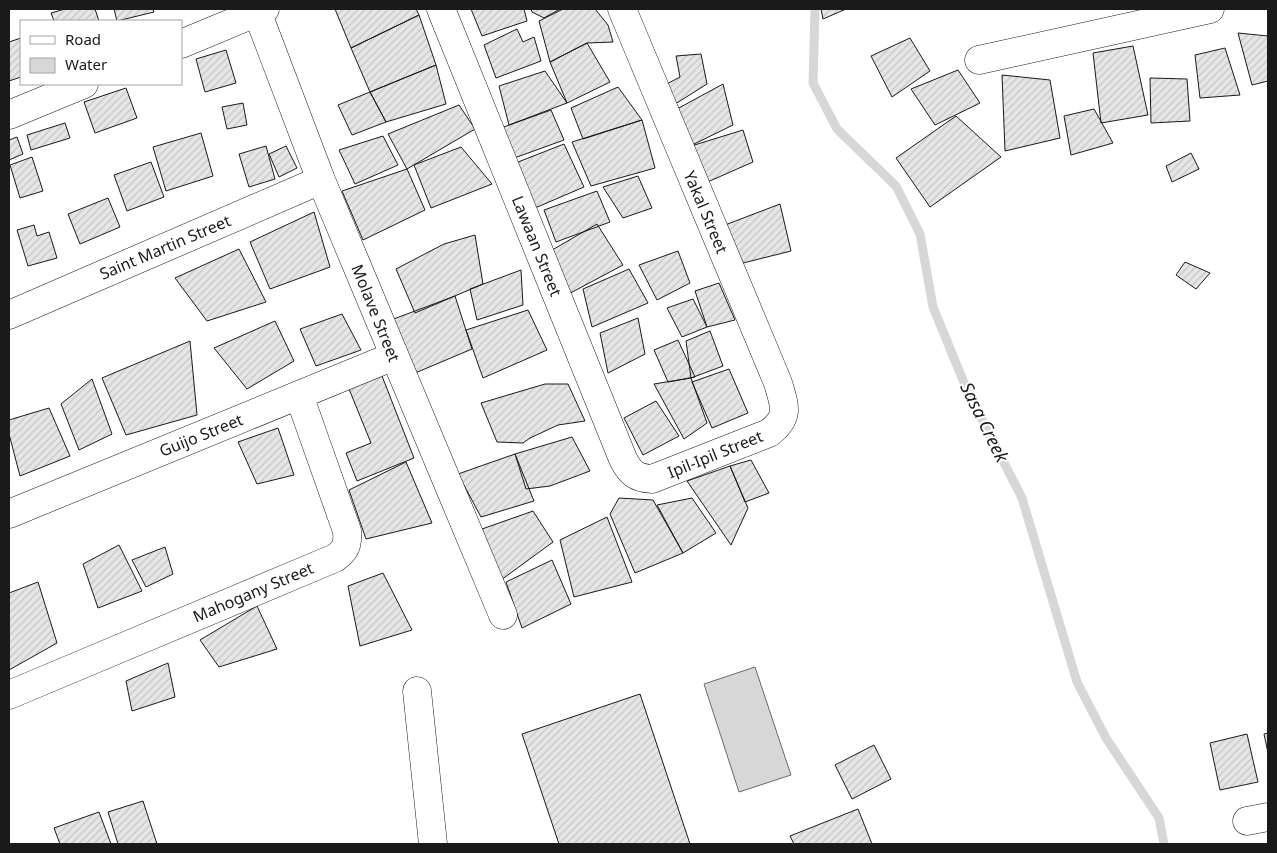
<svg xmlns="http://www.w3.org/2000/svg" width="1277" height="853" font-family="'Noto Sans',sans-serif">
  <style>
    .water { fill: #d7d7d7; stroke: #6a6a6a }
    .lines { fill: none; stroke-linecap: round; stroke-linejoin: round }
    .stream { stroke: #d7d7d7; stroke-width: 9 }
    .building { fill: url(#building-hatch); stroke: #1a1a1a }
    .minor-casing { stroke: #1a1a1a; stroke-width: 29 }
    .minor { stroke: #fff; stroke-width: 28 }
    .labels { text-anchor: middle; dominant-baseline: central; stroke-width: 4; stroke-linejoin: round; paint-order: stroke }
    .street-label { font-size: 16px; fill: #1a1a1a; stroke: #fff }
    .water-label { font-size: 18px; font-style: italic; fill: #1a1a1a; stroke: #fff }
  </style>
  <defs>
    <pattern id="building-hatch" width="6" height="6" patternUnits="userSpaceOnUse" patternTransform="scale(1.25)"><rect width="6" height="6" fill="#e6e6e6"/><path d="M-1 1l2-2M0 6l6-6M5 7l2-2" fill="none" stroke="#c5c5c5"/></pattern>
  </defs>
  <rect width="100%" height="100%" fill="#fff"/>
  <path class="water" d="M 755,667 L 791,775 L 739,792 L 704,684 Z"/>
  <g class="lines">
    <path class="stream" d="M 815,9 L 813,83 L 837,129 L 896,186 L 920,234 L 933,307 L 967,390 L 1022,498 L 1077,682 L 1106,738 L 1159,818 L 1164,844"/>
  </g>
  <path class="building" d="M 65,9 L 95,9 L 99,21 L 54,21 L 51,13 Z
    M 114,9 L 153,9 L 154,12 L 117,21 Z
    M 335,9 L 416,9 L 419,15 L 351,48 Z
    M 471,9 L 524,9 L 527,21 L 482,36 Z
    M 531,9 L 560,9 L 544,18 L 532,12 Z
    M 563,9 L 595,9 L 608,25 L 613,42 L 587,43 L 550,62 L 539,21 Z
    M 821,9 L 846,9 L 823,19 Z
    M 419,15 L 436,65 L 370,92 L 351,48 Z
    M 517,29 L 523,42 L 534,37 L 541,61 L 496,78 L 484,45 Z
    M 1238,33 L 1268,36 L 1268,81 L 1252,85 Z
    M 21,38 L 21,77 L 9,81 L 9,42 Z
    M 910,38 L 930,71 L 892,97 L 871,56 Z
    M 587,43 L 610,82 L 567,103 L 550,62 Z
    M 1133,46 L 1148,115 L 1101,123 L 1093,53 Z
    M 1225,48 L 1240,95 L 1200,98 L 1195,55 Z
    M 226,50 L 236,83 L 205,92 L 196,59 Z
    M 701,54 L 707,84 L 672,106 L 661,87 L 680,77 L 676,56 Z
    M 436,65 L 446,104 L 386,122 L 370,92 Z
    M 958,70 L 980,103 L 935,125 L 911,89 Z
    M 545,71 L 567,103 L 509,125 L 499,86 Z
    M 1002,75 L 1050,80 L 1060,138 L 1005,151 Z
    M 1150,78 L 1187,79 L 1190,121 L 1151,123 Z
    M 723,84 L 733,125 L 688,147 L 677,109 Z
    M 618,87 L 642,120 L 583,139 L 571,108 Z
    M 126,88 L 137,118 L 95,133 L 84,102 Z
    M 370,92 L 386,122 L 352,135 L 338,105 Z
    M 243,103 L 247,125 L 227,129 L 222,107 Z
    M 459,105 L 475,129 L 407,169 L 388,134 Z
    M 1094,109 L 1113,143 L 1071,155 L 1064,116 Z
    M 551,110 L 564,140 L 506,161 L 501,128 Z
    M 956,116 L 1001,157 L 930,207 L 896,158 Z
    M 642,120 L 655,168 L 591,186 L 572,142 Z
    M 65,123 L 70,138 L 31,150 L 27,135 Z
    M 743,130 L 753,162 L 703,184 L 688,147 Z
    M 201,133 L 213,176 L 166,191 L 153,147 Z
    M 383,136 L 398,165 L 355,184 L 339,150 Z
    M 17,137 L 23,154 L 9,160 L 9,140 Z
    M 564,144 L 584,187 L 528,211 L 513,164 Z
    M 266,146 L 275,179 L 249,187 L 239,154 Z
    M 286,146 L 297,168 L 279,177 L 269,154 Z
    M 461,147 L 492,184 L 431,208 L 414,165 Z
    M 1191,153 L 1199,169 L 1172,182 L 1166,166 Z
    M 32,157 L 43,191 L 20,198 L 10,165 Z
    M 151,162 L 164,197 L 127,211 L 114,175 Z
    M 407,169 L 425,210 L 363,240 L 342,191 Z
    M 638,176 L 652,208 L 623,218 L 603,187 Z
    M 597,191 L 610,222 L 556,242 L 544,210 Z
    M 108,198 L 120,227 L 80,244 L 68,214 Z
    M 780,204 L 791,251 L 743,263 L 725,225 Z
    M 314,212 L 330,267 L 270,289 L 250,242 Z
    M 597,224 L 623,265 L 561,298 L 547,253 Z
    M 34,225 L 37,236 L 49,232 L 57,258 L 28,266 L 17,230 Z
    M 475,235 L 483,284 L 415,313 L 396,269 L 444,244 Z
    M 239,249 L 266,302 L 207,321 L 175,278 Z
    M 678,251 L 690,283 L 657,300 L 639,265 Z
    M 1185,262 L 1210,273 L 1196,289 L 1176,275 Z
    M 629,269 L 648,303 L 592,327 L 583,289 Z
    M 521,270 L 523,305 L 477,320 L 470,289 Z
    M 719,283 L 735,320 L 707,327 L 695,291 Z
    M 455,296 L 472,349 L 408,376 L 391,320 Z
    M 693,299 L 707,327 L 682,337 L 667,308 Z
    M 528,310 L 547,350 L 483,378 L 466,330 Z
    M 342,314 L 361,350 L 316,366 L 300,329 Z
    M 638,318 L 645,354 L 608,373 L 600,333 Z
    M 275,321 L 294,361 L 247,389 L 214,348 Z
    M 710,331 L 723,366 L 691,378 L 686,341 Z
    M 678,340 L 695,377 L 668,382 L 654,350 Z
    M 190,341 L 197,415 L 126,435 L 102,378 Z
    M 729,369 L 748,413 L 712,428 L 692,382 Z
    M 382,376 L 414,458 L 357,481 L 346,453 L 371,443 L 349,389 Z
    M 691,378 L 707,423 L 684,439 L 654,384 Z
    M 92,379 L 112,434 L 79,450 L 61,404 Z
    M 545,384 L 568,384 L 585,421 L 558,425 L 530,438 L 523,443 L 497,442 L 481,403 Z
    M 656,401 L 679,436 L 643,455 L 624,418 Z
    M 49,408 L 70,456 L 20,476 L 9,434 L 9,420 Z
    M 278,428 L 294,475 L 257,484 L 238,442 Z
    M 572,437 L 590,471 L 550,486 L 526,489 L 515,454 Z
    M 515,454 L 534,501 L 481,517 L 458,474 Z
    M 751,460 L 769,493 L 745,502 L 730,466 Z
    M 406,462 L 432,523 L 366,539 L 349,490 Z
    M 730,466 L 748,508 L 731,545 L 687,481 Z
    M 619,498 L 653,500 L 683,553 L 635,573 L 610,514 Z
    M 692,498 L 716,533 L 683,553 L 657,505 Z
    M 533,511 L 553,542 L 501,580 L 482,529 Z
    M 607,517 L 632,582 L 574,597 L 560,540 Z
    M 119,545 L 142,591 L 98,608 L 83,564 Z
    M 165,547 L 173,574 L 146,587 L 132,560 Z
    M 552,560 L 571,604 L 522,628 L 506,582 Z
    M 383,573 L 412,630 L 360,646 L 348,586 Z
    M 38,582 L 57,643 L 9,670 L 9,593 Z
    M 257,606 L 277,649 L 219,667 L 200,640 Z
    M 168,663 L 175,697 L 132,711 L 126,681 Z
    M 640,694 L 690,844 L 559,844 L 522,734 Z
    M 1268,733 L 1268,753 L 1264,734 Z
    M 1247,734 L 1258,782 L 1220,790 L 1210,743 Z
    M 874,745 L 891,779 L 852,799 L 835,765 Z
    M 143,801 L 157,844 L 118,844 L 108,812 Z
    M 858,809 L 872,844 L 794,844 L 790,836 Z
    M 99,812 L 111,844 L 60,844 L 54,828 Z"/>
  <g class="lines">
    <defs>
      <path id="minor" d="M 256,9 L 321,180 L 503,615
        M 441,9 L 623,459 C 630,473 636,478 652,479 L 769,433 C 790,417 785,407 778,383 L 622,9
        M 181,44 L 265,9
        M 979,60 L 1210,9
        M 9,115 L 84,84
        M 9,315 L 321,180
        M 9,514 L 394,356
        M 417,691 L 433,844
        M 9,695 L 335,558 C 346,550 348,545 347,531 L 299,395
        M 1247,821 L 1268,817"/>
    </defs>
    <use href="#minor" class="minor-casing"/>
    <use href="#minor" class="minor"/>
  </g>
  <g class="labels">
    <g class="street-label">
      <text transform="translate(706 212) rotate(67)">Yakal Street</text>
      <text transform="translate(537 246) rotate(68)">Lawaan Street</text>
      <text transform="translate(165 247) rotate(-23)">Saint Martin Street</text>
      <text transform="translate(376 313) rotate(68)">Molave Street</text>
      <text transform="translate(201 435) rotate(-22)">Guijo Street</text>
      <text transform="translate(715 454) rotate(-22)">Ipil-Ipil Street</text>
      <text transform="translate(253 592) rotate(-23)">Mahogany Street</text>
    </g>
    <g class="water-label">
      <text transform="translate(985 422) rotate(64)">Sasa Creek</text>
    </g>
  </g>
  <rect width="1277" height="853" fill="none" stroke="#1a1a1a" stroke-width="20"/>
  <rect x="20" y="20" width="162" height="65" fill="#ffffff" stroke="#a3a3a3"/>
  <rect x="30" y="36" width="25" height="8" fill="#ffffff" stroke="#a3a3a3"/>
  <text x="65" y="45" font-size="15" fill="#1a1a1a">Road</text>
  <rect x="30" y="58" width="25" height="15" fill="#d7d7d7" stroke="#a3a3a3"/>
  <text x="65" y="70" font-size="15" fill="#1a1a1a">Water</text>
</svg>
